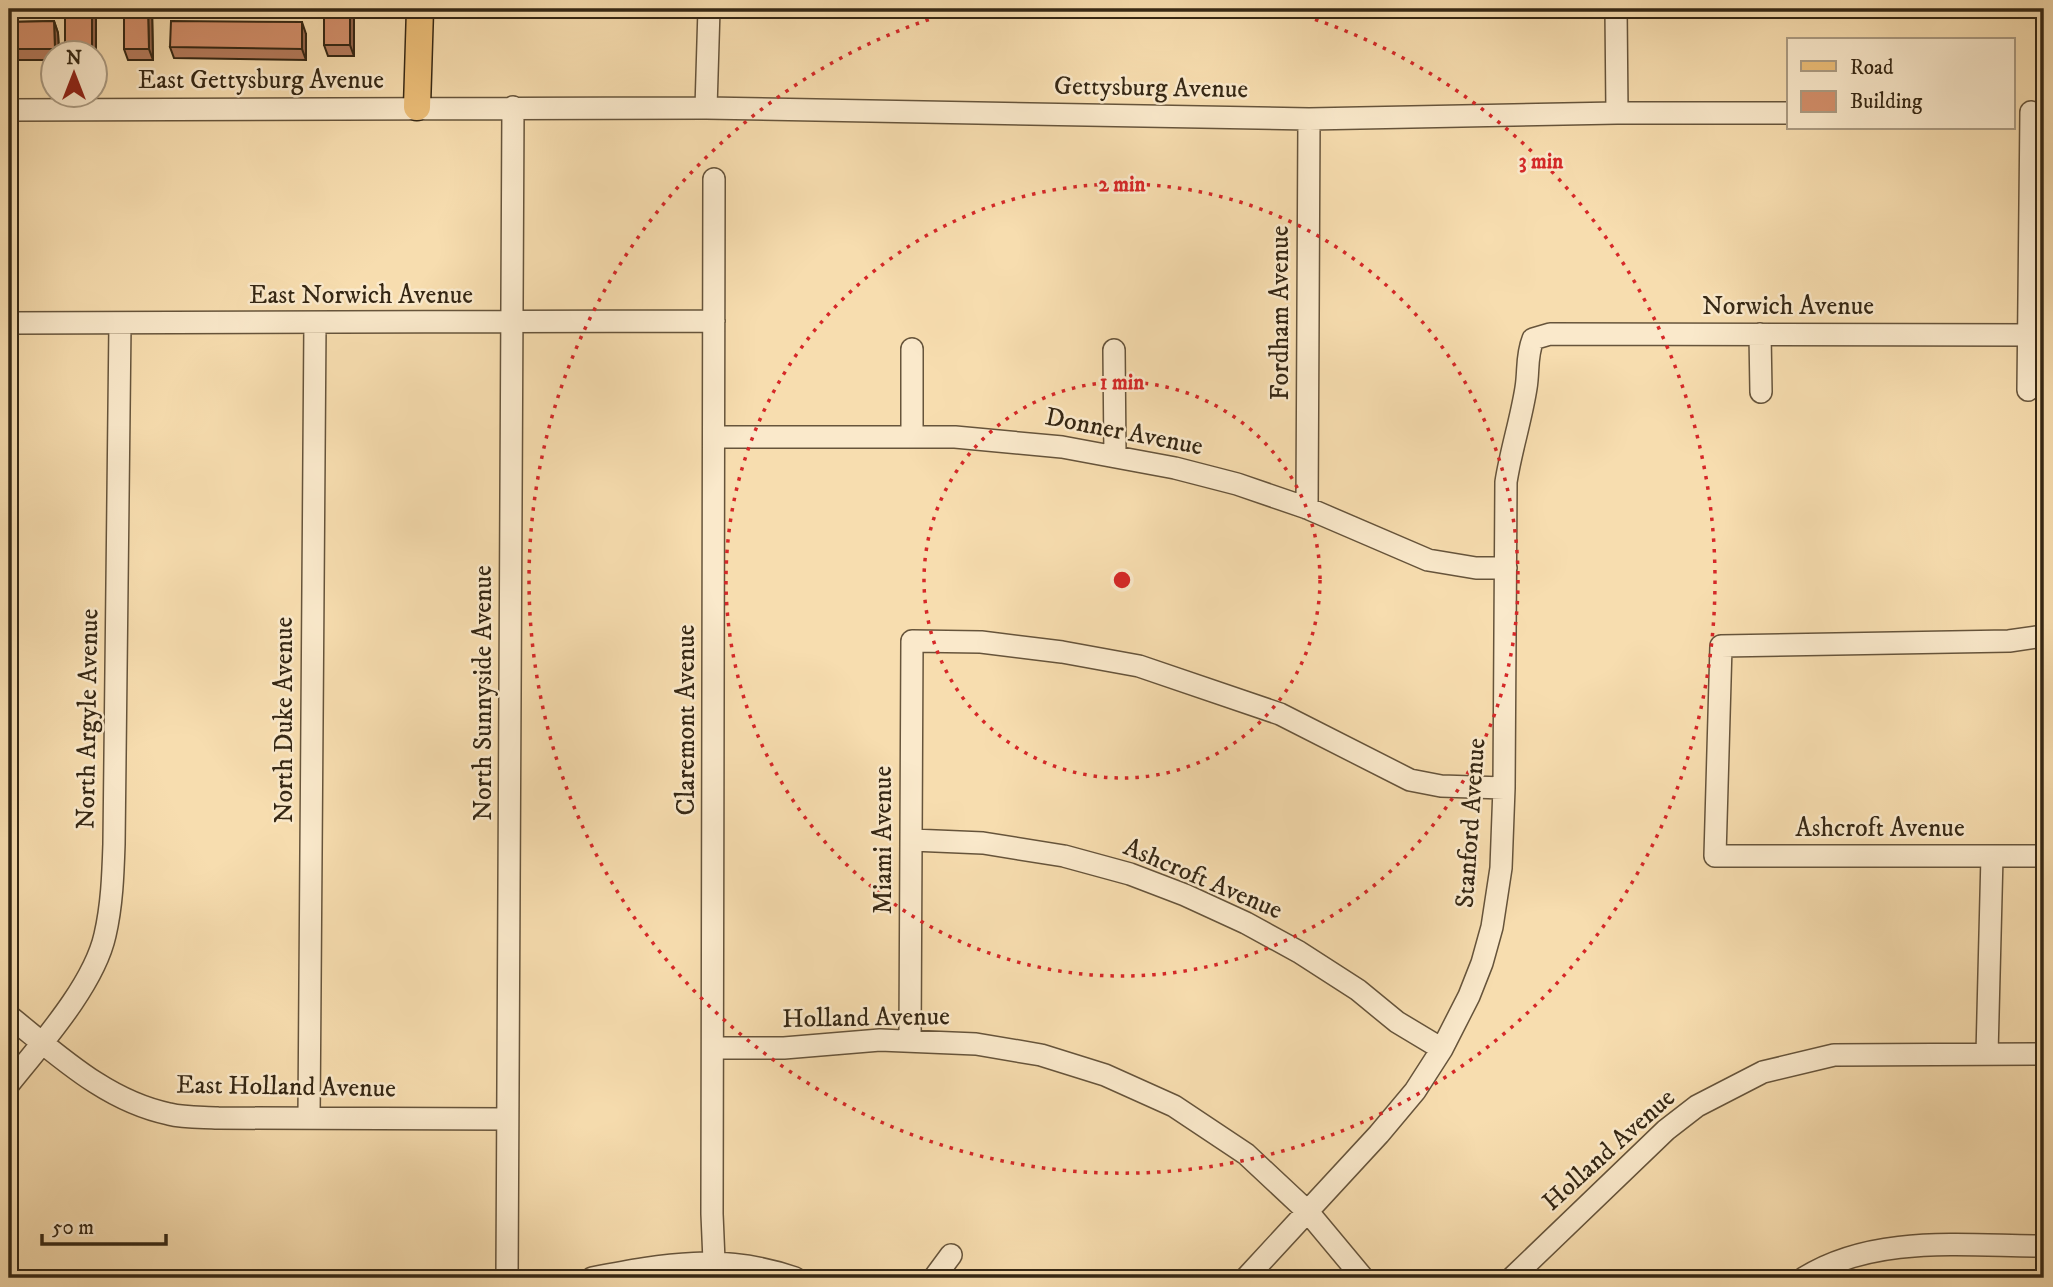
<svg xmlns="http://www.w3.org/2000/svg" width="2053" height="1287" font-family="'IM FELL DW Pica',serif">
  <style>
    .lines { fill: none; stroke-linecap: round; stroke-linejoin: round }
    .minor-casing { stroke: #66543b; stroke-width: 24 }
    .major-casing { stroke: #352714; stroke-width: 29 }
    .minor { stroke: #fae9cb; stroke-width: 21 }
    .major { stroke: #ecbe78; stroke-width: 26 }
    .wall { fill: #b57b5c; stroke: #352714; stroke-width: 2 }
    .shaded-wall { fill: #94644b; stroke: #352714; stroke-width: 2 }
    .building { fill: #d38f6b; stroke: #352714; stroke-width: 2 }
    .ring { fill: none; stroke: #d62828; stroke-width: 3.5; stroke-dasharray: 3.5 7 }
    .labels { text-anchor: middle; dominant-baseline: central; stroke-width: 5; stroke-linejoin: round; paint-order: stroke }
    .street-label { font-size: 26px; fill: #352714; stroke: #fae9cb }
    .centre { fill: #d62828; stroke: #fae9cb; stroke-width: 3.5 }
    .ring-label { font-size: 21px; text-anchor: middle; font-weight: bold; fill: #d62828; stroke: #fae9cb; stroke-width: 5; stroke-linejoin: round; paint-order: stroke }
  </style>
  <rect width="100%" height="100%" fill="#f7ddaf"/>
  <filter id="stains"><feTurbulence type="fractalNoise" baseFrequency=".00286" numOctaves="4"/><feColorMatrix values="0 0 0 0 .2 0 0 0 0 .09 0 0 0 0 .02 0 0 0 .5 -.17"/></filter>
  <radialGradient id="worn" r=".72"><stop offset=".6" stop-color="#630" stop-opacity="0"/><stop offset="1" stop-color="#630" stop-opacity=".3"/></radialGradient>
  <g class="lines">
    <defs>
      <path id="minor" d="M 1616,9 L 1617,113
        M 706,108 L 709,9
        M 9,110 L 706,108 L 1309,119 L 1617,113 L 1789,113
        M 9,323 L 714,321
        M 1760,334 L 1761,392
        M 912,349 L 912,436
        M 1114,350 L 1115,456
        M 2028,390 L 2031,112
        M 715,437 L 955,437 L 1062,447 L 1175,468 L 1237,484 L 1307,508 L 1428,560 L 1476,568 L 1506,568
        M 1307,508 L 1309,119
        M 2044,636 L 2009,641 L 1721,646 L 1715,856 L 2044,856
        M 912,840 L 983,843 L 1064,856 L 1130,874 L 1185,895 L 1246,923 L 1299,952 L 1358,990 L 1397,1022 L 1442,1049
        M 9,1016 C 58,1055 106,1101 169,1114 C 185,1118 202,1117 218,1118 L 507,1119
        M 910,1040 L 912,641 L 981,642 L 1062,652 L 1139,666 L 1280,714 L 1410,780 L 1441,786 L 1504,788
        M 713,1048 L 784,1048 L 880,1040 L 976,1044 L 1041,1055 L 1105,1075 L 1174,1106 L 1246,1154 L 1308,1212 L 1363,1278
        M 1987,1054 L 1992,856
        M 9,1084 C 41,1044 94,985 105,935 C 112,905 113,874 114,844 L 120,324
        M 309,1118 L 315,323
        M 714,1261 L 712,1214 L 714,179
        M 507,1278 L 513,107
        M 592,1278 C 665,1264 723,1253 795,1278
        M 934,1278 L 951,1255
        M 1246,1278 L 1379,1134 L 1415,1091 L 1442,1049 L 1469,996 L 1482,963 L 1492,927 L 1501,868 L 1504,788 L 1506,482 C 1511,450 1521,420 1526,388 C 1529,370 1526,357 1533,339 L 1550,334 L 2044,335
        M 1512,1278 L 1666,1130 L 1697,1106 L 1763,1072 L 1834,1055 L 2044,1054
        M 1804,1278 C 1874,1234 1965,1246 2044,1246"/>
      <path id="major" d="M 417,107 L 420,9"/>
    </defs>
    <use href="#minor" class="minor-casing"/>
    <use href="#major" class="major-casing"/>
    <use href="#minor" class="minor"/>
    <use href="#major" class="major"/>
  </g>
  <path class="wall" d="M 96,9 L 96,60 L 94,60 L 94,52 L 66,52 L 65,49 Z
    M 124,9 L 152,9 L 153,60 L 128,60 L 124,49 Z
    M 354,9 L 354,56 L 328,56 L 324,45 Z
    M 54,21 L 58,33 L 59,52 L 52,52 L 52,60 L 9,60 L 9,22 Z
    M 306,34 L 306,60 L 174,58 L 170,47 Z"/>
  <path class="shaded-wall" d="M 92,9 L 96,9 L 96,60 L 94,52 L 93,52 L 92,49 Z
    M 148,9 L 152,9 L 153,60 L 149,49 Z
    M 350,9 L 354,9 L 354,56 L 350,45 Z
    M 54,21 L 58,33 L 59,52 L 56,52 L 55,49 Z
    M 302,22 L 306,34 L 306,60 L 302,49 Z"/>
  <path class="building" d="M 65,9 L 92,9 L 92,49 L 65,49 Z
    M 124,9 L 148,9 L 149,49 L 124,49 Z
    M 324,9 L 350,9 L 350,45 L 324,45 Z
    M 54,21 L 55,49 L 9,49 L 9,22 Z
    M 171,21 L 302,22 L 302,49 L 170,47 Z"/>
  <g class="ring">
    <circle cx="1122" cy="580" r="198"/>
    <circle cx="1122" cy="580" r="396"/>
    <path d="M1285 10A593 593 0 1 1 959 10"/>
  </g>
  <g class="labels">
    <g class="street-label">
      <text x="261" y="80">East Gettysburg Avenue</text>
      <text transform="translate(1151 88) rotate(1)">Gettysburg Avenue</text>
      <text x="361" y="295">East Norwich Avenue</text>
      <text x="1788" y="306">Norwich Avenue</text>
      <text transform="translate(1280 313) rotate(-90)">Fordham Avenue</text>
      <text transform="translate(1124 432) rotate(11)">Donner Avenue</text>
      <text transform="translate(483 693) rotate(-90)">North Sunnyside Avenue</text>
      <text transform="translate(88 719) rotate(-89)">North Argyle Avenue</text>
      <text transform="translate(284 720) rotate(-90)">North Duke Avenue</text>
      <text transform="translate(686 720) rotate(-90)">Claremont Avenue</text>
      <text transform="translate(1471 823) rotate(-86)">Stanford Avenue</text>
      <text x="1880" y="828">Ashcroft Avenue</text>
      <text transform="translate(883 840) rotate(-90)">Miami Avenue</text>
      <text transform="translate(1203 879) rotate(23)">Ashcroft Avenue</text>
      <text transform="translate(866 1018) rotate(-1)">Holland Avenue</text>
      <text transform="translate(286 1087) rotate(1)">East Holland Avenue</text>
      <text transform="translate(1609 1150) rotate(-42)">Holland Avenue</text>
    </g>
  </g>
  <circle cx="1122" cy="580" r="10" class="centre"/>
  <g class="ring-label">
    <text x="1541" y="168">3 min</text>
    <text x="1122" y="191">2 min</text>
    <text x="1122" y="389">1 min</text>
  </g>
  <rect width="2053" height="1287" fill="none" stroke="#f7ddaf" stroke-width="35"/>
  <rect x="10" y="10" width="2032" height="1266" fill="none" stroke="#352714" stroke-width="3.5"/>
  <rect x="18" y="18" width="2018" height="1252" fill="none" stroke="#352714" stroke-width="2"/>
  <rect x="1787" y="38" width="228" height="91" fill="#fae9cb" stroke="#ab9b82" stroke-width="2"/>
  <rect x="1801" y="61" width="35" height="10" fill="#ecbe78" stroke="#ab9b82" stroke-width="2"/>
  <text x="1850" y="74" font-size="21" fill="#352714">Road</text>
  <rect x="1801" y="91" width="35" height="21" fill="#d38f6b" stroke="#ab9b82" stroke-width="2"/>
  <text x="1850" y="108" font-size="21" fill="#352714">Building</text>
  <g transform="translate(74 74)"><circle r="33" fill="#fae9cb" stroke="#ab9b82" stroke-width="2"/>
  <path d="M0-5L12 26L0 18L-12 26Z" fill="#8f2418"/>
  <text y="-10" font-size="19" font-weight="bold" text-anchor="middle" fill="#352714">N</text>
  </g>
  <path d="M42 1234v10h124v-10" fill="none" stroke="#352714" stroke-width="3.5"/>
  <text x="52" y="1234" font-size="21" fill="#352714" stroke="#fae9cb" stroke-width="5" paint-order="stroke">50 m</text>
  <rect width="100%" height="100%" filter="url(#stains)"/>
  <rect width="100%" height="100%" fill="url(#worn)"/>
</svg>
